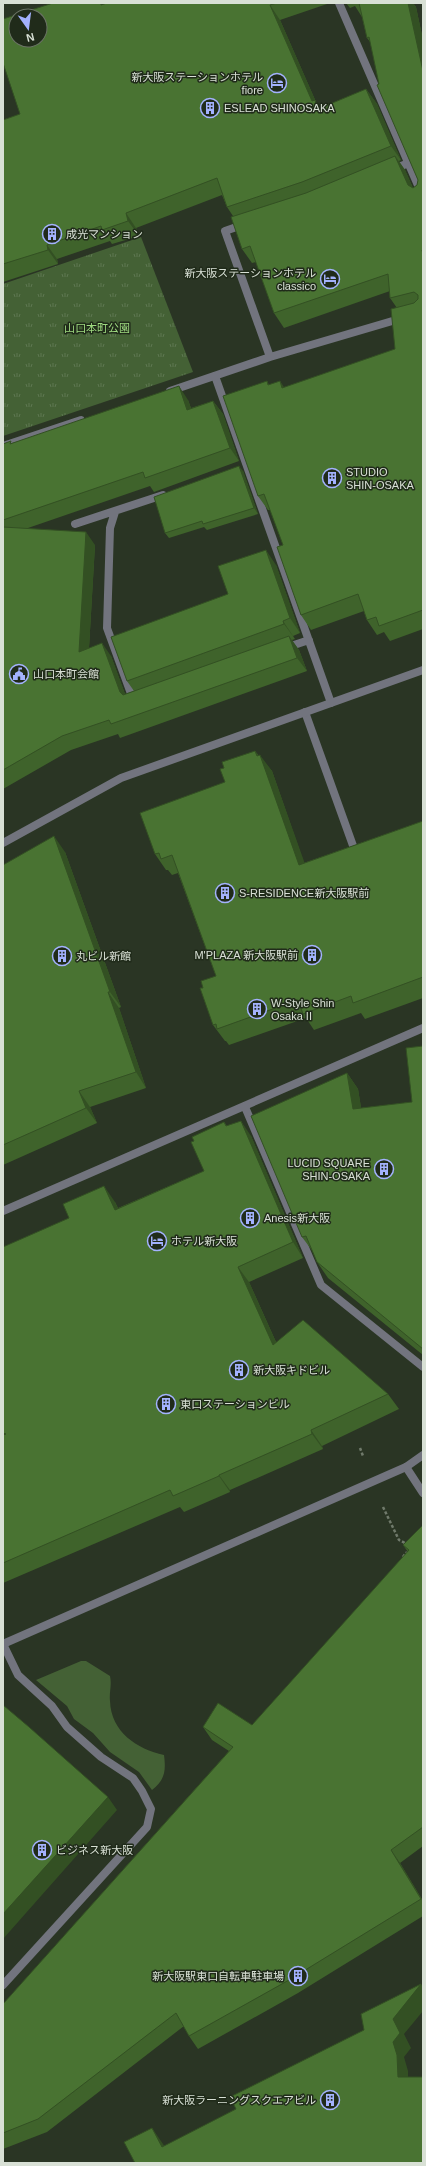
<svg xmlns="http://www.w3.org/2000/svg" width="426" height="2166" font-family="Helvetica,'Noto Sans JP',sans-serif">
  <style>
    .grass { fill: #446135 }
    .park { fill: url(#park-tufts) }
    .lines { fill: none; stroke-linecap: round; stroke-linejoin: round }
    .path { stroke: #707a6b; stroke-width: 2.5; stroke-dasharray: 3 2; stroke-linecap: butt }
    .service { stroke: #72747e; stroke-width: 8 }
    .minor { stroke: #72747e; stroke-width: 8 }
    .tertiary { stroke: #72747e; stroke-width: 8 }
    .wall { fill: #3f632b }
    .shaded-wall { fill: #335023 }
    .building { fill: #497332; stroke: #335023; fill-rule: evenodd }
    .labels { text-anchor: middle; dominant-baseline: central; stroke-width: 3; stroke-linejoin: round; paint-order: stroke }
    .poi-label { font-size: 11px; fill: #d8e0d5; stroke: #202b1a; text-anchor: start }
    .park-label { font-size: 11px; fill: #9fdb81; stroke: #202b1a }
  </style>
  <defs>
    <pattern id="park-tufts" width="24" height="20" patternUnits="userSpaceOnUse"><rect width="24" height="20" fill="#446135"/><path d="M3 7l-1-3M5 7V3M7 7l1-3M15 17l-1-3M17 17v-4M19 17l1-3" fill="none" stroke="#5e7751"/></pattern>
  </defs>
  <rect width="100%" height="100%" fill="#2a3524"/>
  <path class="grass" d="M 81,1661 L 86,1661 L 110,1676 C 112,1685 109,1693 110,1701 C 111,1732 137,1749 164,1755 C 166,1771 165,1780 152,1790 L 139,1772 L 110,1752 L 93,1733 L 74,1719 L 67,1706 L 36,1680 Z"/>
  <path class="park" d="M 141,237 L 193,372 L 3,436 L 3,284 Z"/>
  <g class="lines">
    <path class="path" d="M 360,1448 L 363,1456
      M 383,1507 L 399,1540 L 407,1544
      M 405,1560 L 402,1558 L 407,1552"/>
    <path class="service" d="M 215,376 L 331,703
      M 115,512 L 110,528 L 107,628 L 134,702
      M 75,524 L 163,495
      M 285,648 L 309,640"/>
    <path class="minor" d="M 339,3 L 423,197
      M 393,169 L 409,163
      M 245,224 L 225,231 L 270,357
      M 170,391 L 270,357 L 423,312
      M 3,446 L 81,420
      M 305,712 L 356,854 L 358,853
      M 245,1107 L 321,1285 L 423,1367
      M 3,1211 L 423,1028
      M 406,1467 L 423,1493
      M 3,1985 L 147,1827 L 151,1809 L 142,1791 L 133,1778 L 101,1757 L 67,1727 L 52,1706 L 18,1675 L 3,1644"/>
    <path class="tertiary" d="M 3,843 L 121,778 L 423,670
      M 3,1644 L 406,1467 L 423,1455"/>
  </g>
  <path class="wall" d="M 53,3 L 330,3 L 280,20 L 316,102 L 320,108 L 366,89 L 377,104 L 401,160 L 399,161 L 405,170 L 413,188 L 417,185 L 418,180 L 379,84 L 371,43 L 367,38 L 362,17 L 355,6 L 350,8 L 346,3 L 413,3 L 416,7 L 423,40 L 423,629 L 390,641 L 384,632 L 377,635 L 367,620 L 364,611 L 311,630 L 301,615 L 283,545 L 270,510 L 268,510 L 258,496 L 267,381 L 269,385 L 284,388 L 395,349 L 397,308 L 390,298 L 390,291 L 284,328 L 274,313 L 256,262 L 252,263 L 242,249 L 233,216 L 227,207 L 222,195 L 136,228 L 139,236 L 112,244 L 110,241 L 57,259 L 58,264 L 3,282 L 3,120 L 20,114 Z
    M 188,400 L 191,408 L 213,401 L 223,414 L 239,461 L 154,492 L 150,486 L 28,528 L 95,545 L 89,648 L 111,656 L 125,694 L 134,691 L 127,681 L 228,594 L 276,565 L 300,633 L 293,636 L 295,639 L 292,640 L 299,650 L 307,671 L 120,738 L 118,734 L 71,750 L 3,789 L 3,444 L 12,443 Z
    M 243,471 L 258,514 L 207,530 L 204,527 L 169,538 L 165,533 Z
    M 255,751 L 272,771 L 304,863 L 423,821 L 423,998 L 365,1019 L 361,1013 L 314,1030 L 306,1018 L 229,1045 L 226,1041 L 225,1041 L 213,1025 L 203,988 L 216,976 L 178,873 L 172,875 L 168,870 L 166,870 L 155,854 L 225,782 L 224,768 Z
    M 65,852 L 121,1007 L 119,1008 L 146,1088 L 90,1107 L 97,1123 L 3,1165 L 3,865 Z
    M 423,1046 L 423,1355 L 328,1278 L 317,1262 L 314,1253 L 302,1237 L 347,1073 L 358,1089 L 361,1108 L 412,1102 Z
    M 224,1122 L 227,1126 L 251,1136 L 303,1258 L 249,1282 L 276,1342 L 388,1394 L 399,1409 L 322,1446 L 323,1449 L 230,1490 L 230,1492 L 184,1512 L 180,1507 L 3,1583 L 3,1247 L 115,1202 L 118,1208 L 204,1171 L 194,1141 Z
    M 423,1525 L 423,1846 L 400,1863 L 423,1901 L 423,1916 L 298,1993 L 198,2049 L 189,2036 L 184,2026 L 47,2132 L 3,2149 L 3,2004 L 229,1751 L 212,1740 L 203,1727 L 252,1725 L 408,1552 L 403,1545 Z"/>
  <path class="shaded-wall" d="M 101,3 L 106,3 L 106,4 L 101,5 Z
    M 408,3 L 413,3 L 416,7 L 423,40 L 423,71 Z
    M 270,5 L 280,20 L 316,102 L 325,115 L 328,123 L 312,101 Z
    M 366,89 L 377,104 L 401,160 L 391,146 Z
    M 395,156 L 405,170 L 418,200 L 408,185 Z
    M 126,213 L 136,228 L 139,236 L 128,221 Z
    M 47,245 L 57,259 L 58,264 L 48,250 Z
    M 280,381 L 290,396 L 282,388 Z
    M 179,386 L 188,400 L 196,423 L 187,410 Z
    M 213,401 L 223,414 L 239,461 L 230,448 Z
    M 239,466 L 243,471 L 258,514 L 254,508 Z
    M 86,532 L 95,545 L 88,665 L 79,652 Z
    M 266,550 L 276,565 L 300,633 L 290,618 Z
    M 283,621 L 295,639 L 284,624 Z
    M 289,636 L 299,650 L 307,671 L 297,658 Z
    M 102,643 L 111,656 L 129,705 L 120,692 Z
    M 255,751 L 263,762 L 260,755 L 272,771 L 311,881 L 299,865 Z
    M 54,836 L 65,852 L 121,1007 L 110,992 Z
    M 108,992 L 119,1008 L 146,1088 L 136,1072 Z
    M 347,1073 L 358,1089 L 364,1125 L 353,1109 Z
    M 79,1091 L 90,1107 L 97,1123 L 86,1108 Z
    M 241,1121 L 251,1136 L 303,1258 L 293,1242 Z
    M 104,1186 L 115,1202 L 126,1225 L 115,1210 Z
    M 238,1267 L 249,1282 L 284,1360 L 273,1345 Z
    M 311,1430 L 322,1446 L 323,1449 L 312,1434 Z
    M 219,1475 L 230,1490 L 230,1492 L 219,1476 Z
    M 108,1797 L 117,1810 L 3,1939 L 3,1914 Z
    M 391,1850 L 400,1863 L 423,1901 L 423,1902 Z
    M 421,1984 L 423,1987 L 423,2011 L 404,2034 L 411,2048 L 404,2057 L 408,2071 L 408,2093 L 398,2077 L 393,2042 L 393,2019 Z
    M 152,2128 L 163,2144 L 173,2162 L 162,2147 Z"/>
  <path class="building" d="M 53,3 L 101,3 L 101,5 L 107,3 L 277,3 L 270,5 L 312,101 L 315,100 L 318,109 L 366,89 L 391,146 L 302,182 L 227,207 L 217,178 L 126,213 L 128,221 L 102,230 L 101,226 L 47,245 L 48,250 L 3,264 L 3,120 L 20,114 L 3,63 L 3,19 ZM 16,16 L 40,16 L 40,40 L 16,40 Z
    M 359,3 L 408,3 L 423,71 L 423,249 L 422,250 L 423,254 L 423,610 L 379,626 L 376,617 L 367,620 L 358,594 L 301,615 L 277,547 L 283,545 L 264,494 L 258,496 L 223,396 L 267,381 L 268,385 L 280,381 L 282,388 L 395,349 L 391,309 L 414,303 L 418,299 L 418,295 L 414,292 L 390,298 L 388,274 L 274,313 L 250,246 L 242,249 L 231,217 L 306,193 L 395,156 L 408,185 L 413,188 L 417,185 L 418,180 L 377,85 L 379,84 L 369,37 L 367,38 Z
    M 179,386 L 187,410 L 213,401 L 230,448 L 145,478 L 143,472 L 3,520 L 3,444 L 11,441 L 10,444 Z
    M 239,466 L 254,508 L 203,524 L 202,521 L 165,533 L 154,497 Z
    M 3,527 L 86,532 L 79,652 L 102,643 L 120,692 L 123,695 L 289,636 L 297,658 L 111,724 L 109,720 L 62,736 L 3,770 Z
    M 266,550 L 290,618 L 283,621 L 284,624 L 127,681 L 111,637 L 228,594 L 218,566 Z
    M 255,751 L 257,756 L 260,755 L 299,865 L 423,821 L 423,977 L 353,1003 L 351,996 L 303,1014 L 298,1000 L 217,1029 L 216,1024 L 213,1025 L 200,988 L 203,988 L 201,981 L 216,976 L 172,855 L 161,859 L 159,853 L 155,854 L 140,813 L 225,782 L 220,769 L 224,768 L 222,762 Z
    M 54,836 L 110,992 L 108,992 L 136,1072 L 79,1091 L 86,1108 L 3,1145 L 3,865 Z
    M 423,1046 L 423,1349 L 317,1262 L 306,1236 L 302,1237 L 251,1116 L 347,1073 L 353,1109 L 412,1102 L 406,1048 Z
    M 241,1121 L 293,1242 L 238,1267 L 273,1345 L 303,1320 L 388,1394 L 311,1430 L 312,1434 L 219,1475 L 219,1476 L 173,1496 L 170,1490 L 3,1563 L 3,1435 L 6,1434 L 3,1433 L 3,1247 L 69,1218 L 63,1204 L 104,1186 L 115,1210 L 204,1171 L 191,1142 L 194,1141 L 192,1137 L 224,1122 L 226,1126 Z
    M 423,1525 L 423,1827 L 391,1850 L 421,1899 L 289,1980 L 189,2036 L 176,2013 L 38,2119 L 3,2133 L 3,2004 L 233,1747 L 203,1727 L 218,1703 L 252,1725 L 409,1550 L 403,1545 Z
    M 3,1705 L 29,1727 L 108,1797 L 3,1914 Z
    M 421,1984 L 393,2019 L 400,2033 L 393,2042 L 397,2055 L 398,2077 L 423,2077 L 423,2163 L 135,2163 L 124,2142 L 152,2128 L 162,2147 L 236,2109 L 230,2097 L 364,2030 L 361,2014 Z"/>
  <defs>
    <symbol id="hotel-ring" viewBox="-11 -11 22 22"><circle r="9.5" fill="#202b1a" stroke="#a3b2fd" stroke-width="1.5"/><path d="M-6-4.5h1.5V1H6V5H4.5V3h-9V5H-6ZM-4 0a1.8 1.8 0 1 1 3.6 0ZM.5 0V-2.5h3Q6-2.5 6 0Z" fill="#a3b2fd"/></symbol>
    <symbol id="building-ring" viewBox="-11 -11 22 22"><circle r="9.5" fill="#202b1a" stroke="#a3b2fd" stroke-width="1.5"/><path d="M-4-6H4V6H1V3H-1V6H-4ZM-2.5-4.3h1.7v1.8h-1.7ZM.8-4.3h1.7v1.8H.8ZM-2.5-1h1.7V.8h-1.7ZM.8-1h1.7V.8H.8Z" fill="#a3b2fd"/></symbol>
    <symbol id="civic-ring" viewBox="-11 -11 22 22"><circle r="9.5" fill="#202b1a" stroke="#a3b2fd" stroke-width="1.5"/><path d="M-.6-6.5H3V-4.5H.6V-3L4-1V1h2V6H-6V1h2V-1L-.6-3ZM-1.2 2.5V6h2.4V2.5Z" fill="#a3b2fd"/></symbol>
  </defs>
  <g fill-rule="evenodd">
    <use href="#hotel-ring" x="266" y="72" width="22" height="22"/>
    <use href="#building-ring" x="199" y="97" width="22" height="22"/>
    <use href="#building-ring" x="41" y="223" width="22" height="22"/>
    <use href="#hotel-ring" x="319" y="268" width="22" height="22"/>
    <use href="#building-ring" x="321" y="467" width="22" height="22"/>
    <use href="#civic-ring" x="8" y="663" width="22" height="22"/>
    <use href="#building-ring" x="214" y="882" width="22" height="22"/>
    <use href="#building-ring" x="301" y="944" width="22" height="22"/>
    <use href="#building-ring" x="51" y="945" width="22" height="22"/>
    <use href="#building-ring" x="246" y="998" width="22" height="22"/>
    <use href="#building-ring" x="373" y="1158" width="22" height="22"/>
    <use href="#building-ring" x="239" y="1207" width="22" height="22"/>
    <use href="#hotel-ring" x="146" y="1230" width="22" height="22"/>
    <use href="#building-ring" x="228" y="1359" width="22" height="22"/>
    <use href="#building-ring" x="155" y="1393" width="22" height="22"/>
    <use href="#building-ring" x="31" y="1839" width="22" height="22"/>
    <use href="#building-ring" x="287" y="1965" width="22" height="22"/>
    <use href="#building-ring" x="319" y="2089" width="22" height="22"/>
  </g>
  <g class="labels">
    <g class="poi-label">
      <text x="263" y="77" text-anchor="end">新大阪ステーションホテル<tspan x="263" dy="13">fiore</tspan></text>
      <text x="224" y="108">ESLEAD SHINOSAKA</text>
      <text x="66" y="234">成光マンション</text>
      <text x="316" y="273" text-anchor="end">新大阪ステーションホテル<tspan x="316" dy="13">classico</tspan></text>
      <text x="346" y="472">STUDIO<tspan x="346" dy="13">SHIN-OSAKA</tspan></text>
      <text x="33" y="674">山口本町会館</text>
      <text x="239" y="893">S-RESIDENCE新大阪駅前</text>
      <text x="298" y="955" text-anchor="end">M'PLAZA 新大阪駅前</text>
      <text x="76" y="956">丸ビル新館</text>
      <text x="271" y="1003">W-Style Shin<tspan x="271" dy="13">Osaka II</tspan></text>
      <text x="370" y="1163" text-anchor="end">LUCID SQUARE<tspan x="370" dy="13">SHIN-OSAKA</tspan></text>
      <text x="264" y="1218">Anesis新大阪</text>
      <text x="171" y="1241">ホテル新大阪</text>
      <text x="253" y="1370">新大阪キドビル</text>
      <text x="180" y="1404">東口ステーションビル</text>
      <text x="56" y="1850">ビジネス新大阪</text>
      <text x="284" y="1976" text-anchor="end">新大阪駅東口自転車駐車場</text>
      <text x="316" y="2100" text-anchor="end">新大阪ラーニングスクエアビル</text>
    </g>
    <g class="park-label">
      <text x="97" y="328">山口本町公園</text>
    </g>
  </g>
  <rect width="426" height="2166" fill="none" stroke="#d8e0d5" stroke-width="8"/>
  <g transform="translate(28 28) rotate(166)"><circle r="19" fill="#202b1a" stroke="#6a7365"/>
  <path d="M0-3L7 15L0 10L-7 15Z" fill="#a3b2fd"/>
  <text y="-6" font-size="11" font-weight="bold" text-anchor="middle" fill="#d8e0d5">N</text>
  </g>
</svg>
